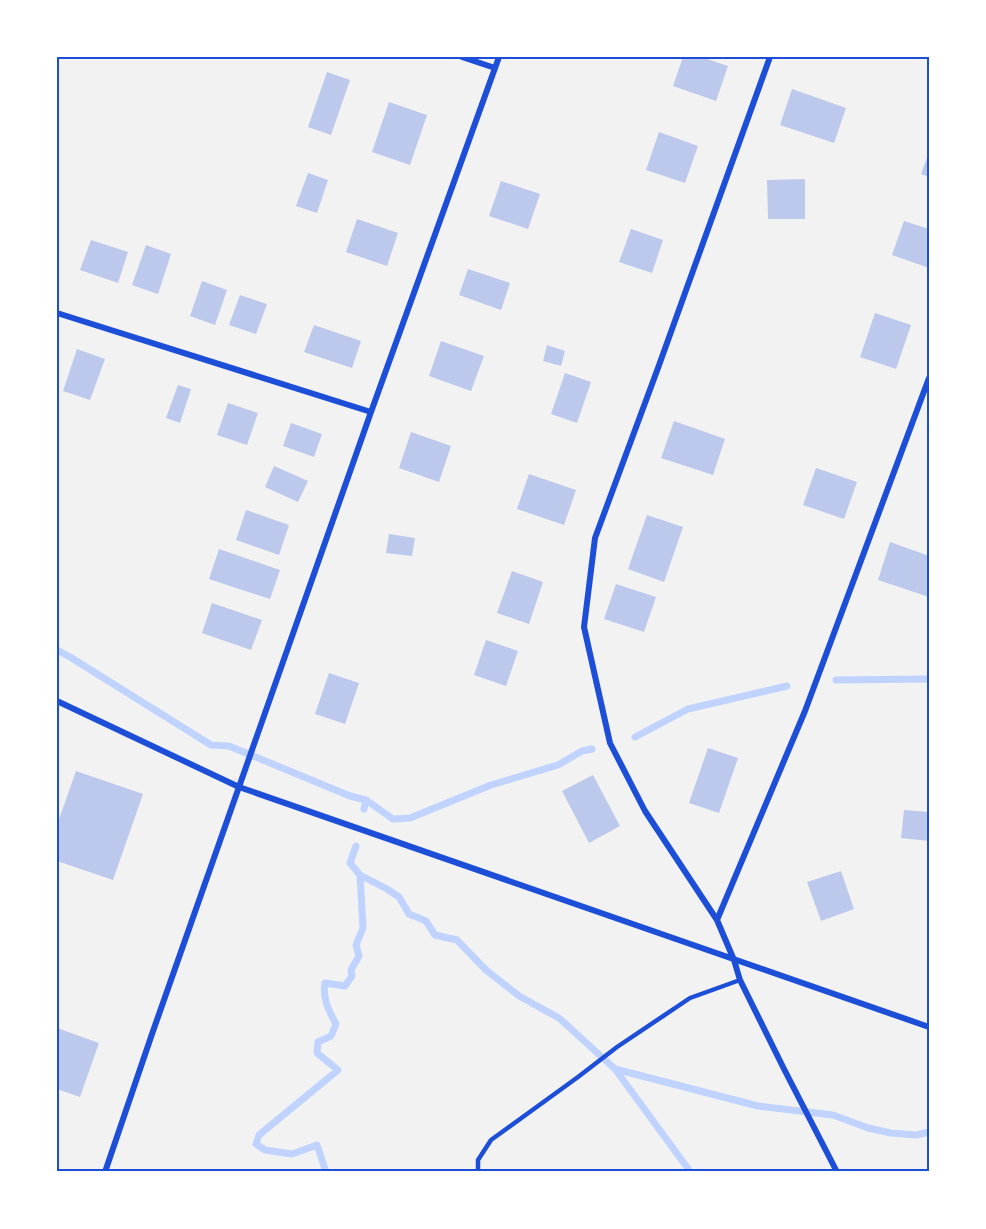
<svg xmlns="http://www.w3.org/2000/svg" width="986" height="1229" font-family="Overpass,sans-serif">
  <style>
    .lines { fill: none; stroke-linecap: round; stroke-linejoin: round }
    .stream { stroke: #bfd3fe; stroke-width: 7 }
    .building { fill: #bdc9ec }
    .service { stroke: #1d4ed8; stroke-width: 4.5 }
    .minor { stroke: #1d4ed8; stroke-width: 6 }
    .neatline { fill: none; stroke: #1d4ed8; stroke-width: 2 }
  </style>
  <rect width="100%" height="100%" fill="#f2f2f2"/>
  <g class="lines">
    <path class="stream" d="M 57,650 L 70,657 L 211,745 L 229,746 L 350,796 L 366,800 L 393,819 L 410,818 L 491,785 L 558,765 L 582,751 L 592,749
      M 836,680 L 929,679
      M 635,737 L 688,709 L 787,686
      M 364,809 L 366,800
      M 360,875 L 387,889 L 399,897 L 409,914 L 426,921 L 435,935 L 457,940 L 486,970 L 519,996 L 559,1018 L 615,1069 L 689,1170 L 689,1172
      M 615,1069 L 758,1106 L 833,1115 L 868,1128 L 891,1133 L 916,1135 L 929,1132
      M 326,1172 L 317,1145 L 292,1154 L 265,1150 L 256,1144 L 259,1135 L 338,1070 L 317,1053 L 318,1042 L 331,1036 L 336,1024 C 329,1011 322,998 325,983 L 345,986 L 352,976 L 351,970 L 359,956 L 356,945 L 363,928 L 360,875 L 350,863 L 356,846"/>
  </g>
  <path class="building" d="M 683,57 L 701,57 L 728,66 L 716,101 L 673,86 Z
    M 327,72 L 350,80 L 331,135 L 308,127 Z
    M 792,89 L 846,108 L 834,143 L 780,125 Z
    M 389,102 L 427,115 L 410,165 L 372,152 Z
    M 659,132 L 698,146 L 685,183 L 646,170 Z
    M 929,152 L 929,177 L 921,174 Z
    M 308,173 L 328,180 L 317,213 L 296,206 Z
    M 805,179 L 805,219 L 768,219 L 767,180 Z
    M 501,181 L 540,194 L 528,229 L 489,216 Z
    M 357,219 L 398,233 L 387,266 L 346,252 Z
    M 904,221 L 929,229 L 929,268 L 892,255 Z
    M 631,229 L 663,240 L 652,273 L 619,262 Z
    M 91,240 L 128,252 L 118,283 L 80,270 Z
    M 146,245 L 171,254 L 158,294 L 132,285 Z
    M 468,269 L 510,283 L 501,310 L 459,295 Z
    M 202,281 L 227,290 L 215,325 L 190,316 Z
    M 240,295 L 267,304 L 256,334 L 229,325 Z
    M 875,313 L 911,325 L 896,369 L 860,357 Z
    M 314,325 L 361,341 L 352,368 L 304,352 Z
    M 441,341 L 484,356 L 471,391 L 429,376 Z
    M 547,345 L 565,351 L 561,366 L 543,361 Z
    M 77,349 L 105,359 L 90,400 L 63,391 Z
    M 565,373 L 591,382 L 577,423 L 551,414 Z
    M 178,385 L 191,389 L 180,423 L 166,418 Z
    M 228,403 L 258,413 L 247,445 L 217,435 Z
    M 674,421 L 725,439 L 713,475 L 661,458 Z
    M 291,423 L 322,434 L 314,457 L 283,446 Z
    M 411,432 L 451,446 L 439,482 L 399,468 Z
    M 274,466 L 308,481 L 298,502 L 265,487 Z
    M 816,468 L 857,482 L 844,519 L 803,505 Z
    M 529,474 L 576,490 L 564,525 L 517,509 Z
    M 246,510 L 289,525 L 279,555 L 236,540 Z
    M 647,515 L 683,527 L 664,582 L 628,569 Z
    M 389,534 L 415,538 L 412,556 L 386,553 Z
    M 890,542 L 929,556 L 929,597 L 878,580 Z
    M 219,549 L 280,570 L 270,599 L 209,579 Z
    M 512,571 L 543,582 L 529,624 L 497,613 Z
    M 616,584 L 656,597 L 644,632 L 604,619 Z
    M 212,603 L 262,620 L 251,650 L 202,633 Z
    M 486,640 L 518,651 L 506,686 L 474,675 Z
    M 329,673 L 359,683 L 345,724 L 315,714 Z
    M 708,748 L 738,758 L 719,813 L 689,803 Z
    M 76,771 L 143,794 L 113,880 L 57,861 L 57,825 Z
    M 593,775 L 620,826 L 589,843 L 562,791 Z
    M 904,810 L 929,812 L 929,841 L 901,838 Z
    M 841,871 L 854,909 L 821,921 L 807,882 Z
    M 57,1028 L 99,1043 L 80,1097 L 57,1089 Z"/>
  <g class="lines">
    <path class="service" d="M 478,1172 L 478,1160 L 491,1140 L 578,1077 L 617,1047 L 690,998 L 740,980"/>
    <path class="minor" d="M 462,57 L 495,68
      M 57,313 L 371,412
      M 57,701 L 239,787 L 929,1027
      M 717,920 L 645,811 L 610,743 L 584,627 L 595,538 L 658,368 L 770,57
      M 105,1172 L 152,1034 L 371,412 L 499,57
      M 837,1172 L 784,1069 L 740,980 L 734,960 L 717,920 L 805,711 L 929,378"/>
  </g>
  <rect width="986" height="1229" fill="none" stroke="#ffffff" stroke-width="117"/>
  <rect x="58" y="58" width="870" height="1112" class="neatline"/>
</svg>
